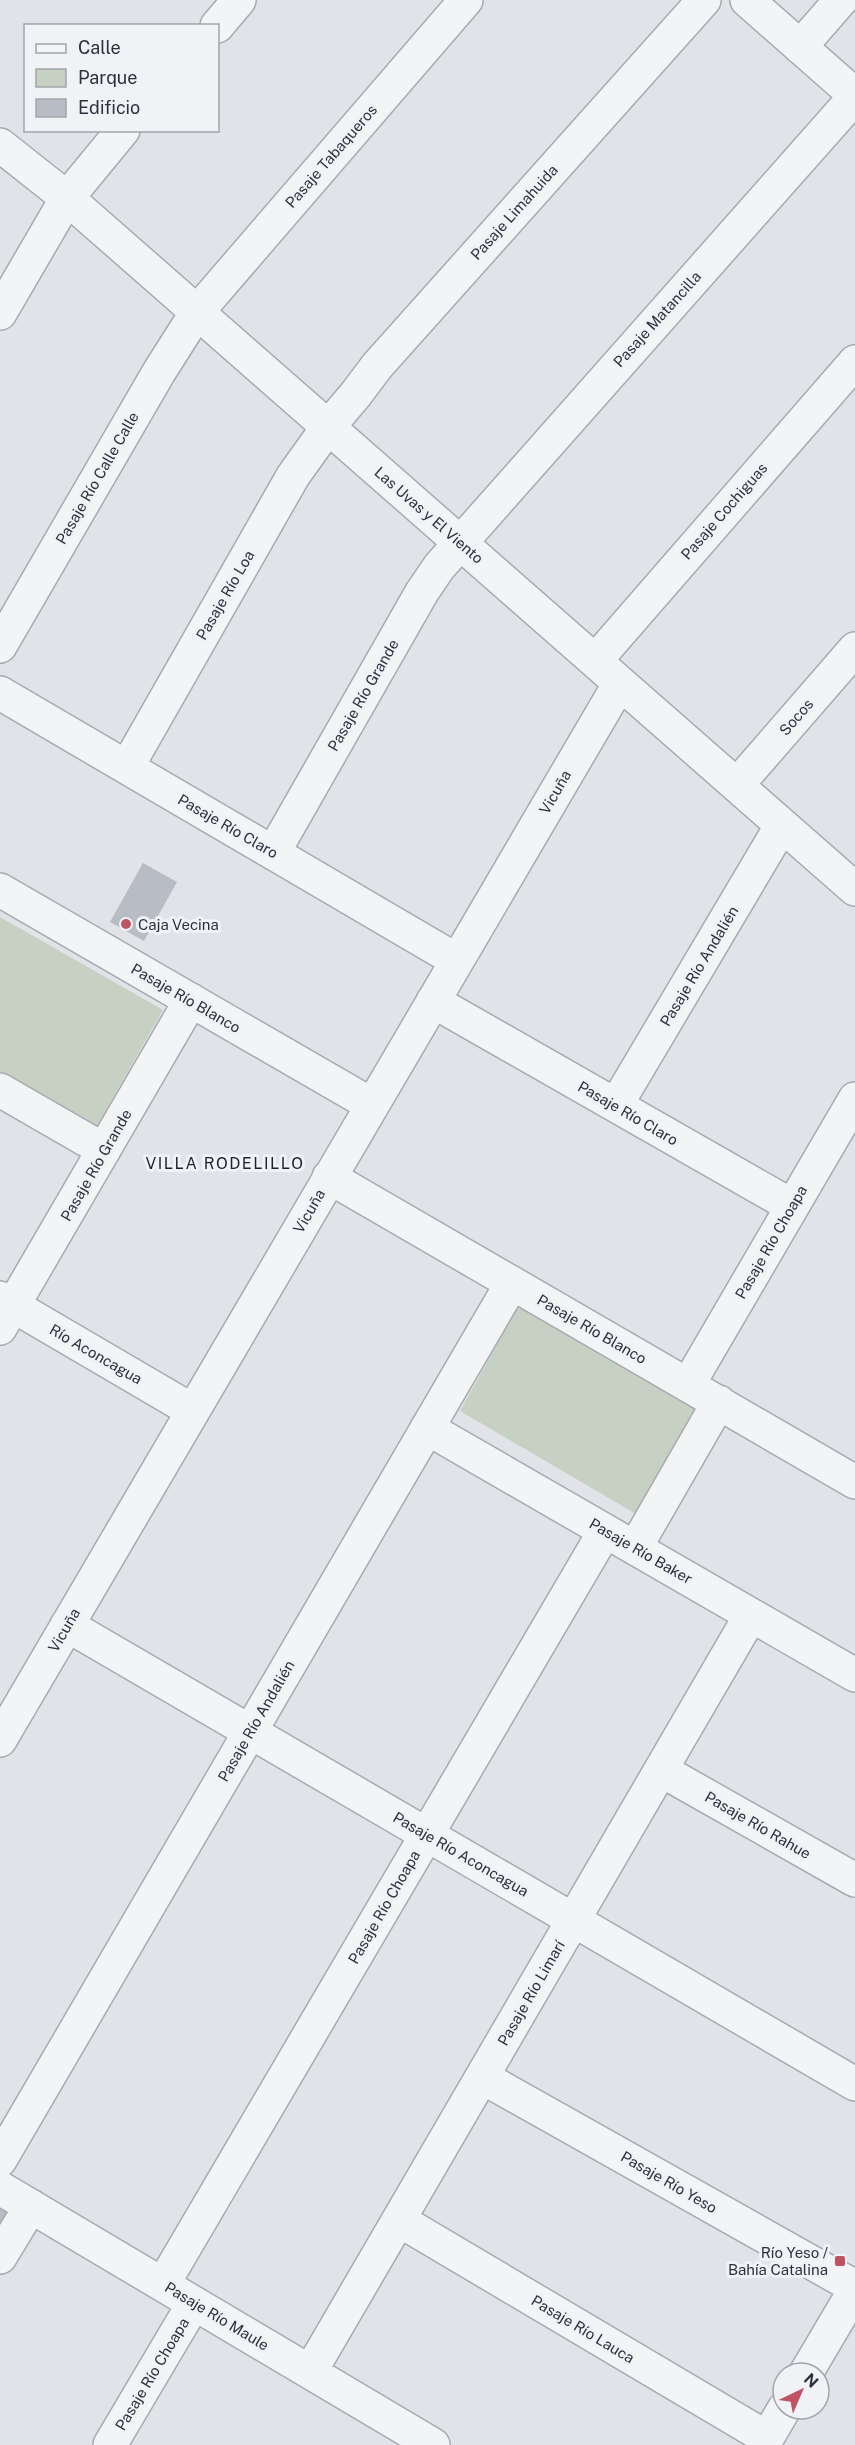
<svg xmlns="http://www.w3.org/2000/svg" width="855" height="2445" font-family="'Public Sans',sans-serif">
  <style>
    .green { fill: #c6d1c3 }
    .building { fill: #b8bcc4 }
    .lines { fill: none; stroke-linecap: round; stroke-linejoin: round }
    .minor-casing { stroke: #a7aab1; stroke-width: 36 }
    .minor { stroke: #f3f4f6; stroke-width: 33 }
    .poi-dot { fill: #bf5361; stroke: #f0f2f5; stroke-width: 2 }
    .labels { text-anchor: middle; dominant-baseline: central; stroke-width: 6; stroke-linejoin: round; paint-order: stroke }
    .street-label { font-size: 15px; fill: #2b313d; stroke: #f0f2f5 }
    .poi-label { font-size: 15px; fill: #2b313d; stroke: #f0f2f5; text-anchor: start }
    .neighbourhood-label { font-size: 16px; letter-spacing: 1.5px; fill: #1d222e; stroke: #f0f2f5 }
  </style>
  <rect width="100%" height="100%" fill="#e1e3e8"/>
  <path class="green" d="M 0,917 L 163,1010 L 97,1126 L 0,1071 Z
    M 520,1303 L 698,1403 L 636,1514 L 460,1411 Z"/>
  <path class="building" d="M 143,863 L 177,882 L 144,941 L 110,922 Z
    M 0,2199 L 12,2207 L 0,2228 Z"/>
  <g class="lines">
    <defs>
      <path id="minor" d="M 747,0 L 855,95
        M 217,26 L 239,0
        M 800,47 L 841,0
        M 0,145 L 67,198 L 855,889
        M 0,313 L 67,198 L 123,130
        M 0,646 L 159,372 L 197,312 L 466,0
        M 595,661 L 855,362
        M 0,693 L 456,960
        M 127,767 L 293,476 L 328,427 L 356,394 L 377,366 L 704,0
        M 737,785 L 855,649
        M 273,853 L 422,592 L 439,567 L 855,97
        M 0,890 L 372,1105
        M 433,1001 L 792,1206
        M 0,1090 L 104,1150
        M 616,1105 L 782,825
        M 329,1177 L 855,1482
        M 0,1298 L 193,1411
        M 0,1328 L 191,1000
        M 688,1385 L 855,1099
        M 427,1428 L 855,1675
        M 635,1548 L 719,1402
        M 67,1625 L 855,2084
        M 0,1740 L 620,683
        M 661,1770 L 855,1880
        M 482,2077 L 855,2287
        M 0,2160 L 512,1283
        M 0,2188 L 433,2445
        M 399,2220 L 767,2438
        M 0,2257 L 31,2206
        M 163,2284 L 605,1531
        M 310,2372 L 751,1615
        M 806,2373 L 855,2290
        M 110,2445 L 194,2303
        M 763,2445 L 784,2409"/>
    </defs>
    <use href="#minor" class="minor-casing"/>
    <use href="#minor" class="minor"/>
  </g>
  <g class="poi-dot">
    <circle cx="126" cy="924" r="6"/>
    <rect x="834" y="2255" width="12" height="12" rx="3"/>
  </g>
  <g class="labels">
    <g class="street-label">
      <text transform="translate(331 156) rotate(-49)">Pasaje Tabaqueros</text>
      <text transform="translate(514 212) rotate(-48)">Pasaje Limahuida</text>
      <text transform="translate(657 319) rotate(-48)">Pasaje Matancilla</text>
      <text transform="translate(97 478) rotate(-60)">Pasaje Río Calle Calle</text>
      <text transform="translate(724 511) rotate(-49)">Pasaje Cochiguas</text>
      <text transform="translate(429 515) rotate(41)">Las Uvas y El Viento</text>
      <text transform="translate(225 595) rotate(-60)">Pasaje Río Loa</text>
      <text transform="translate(363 695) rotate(-60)">Pasaje Río Grande</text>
      <text transform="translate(796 717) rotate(-49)">Socos</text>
      <text transform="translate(555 792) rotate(-60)">Vicuña</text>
      <text transform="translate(228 826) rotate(30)">Pasaje Río Claro</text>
      <text transform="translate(699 966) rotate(-59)">Pasaje Río Andalién</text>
      <text transform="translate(186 998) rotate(30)">Pasaje Río Blanco</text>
      <text transform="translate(628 1113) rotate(30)">Pasaje Río Claro</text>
      <text transform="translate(96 1165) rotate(-60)">Pasaje Río Grande</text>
      <text transform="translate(309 1211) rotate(-60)">Vicuña</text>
      <text transform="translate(771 1242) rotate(-60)">Pasaje Río Choapa</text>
      <text transform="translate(592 1329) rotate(30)">Pasaje Río Blanco</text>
      <text transform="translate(96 1354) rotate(30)">Río Aconcagua</text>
      <text transform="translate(641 1551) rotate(30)">Pasaje Río Baker</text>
      <text transform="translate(64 1630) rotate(-60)">Vicuña</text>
      <text transform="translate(256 1721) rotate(-60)">Pasaje Río Andalién</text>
      <text transform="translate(758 1825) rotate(30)">Pasaje Río Rahue</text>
      <text transform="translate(461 1854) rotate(30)">Pasaje Río Aconcagua</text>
      <text transform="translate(384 1907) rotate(-60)">Pasaje Río Choapa</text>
      <text transform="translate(531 1993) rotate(-60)">Pasaje Río Limarí</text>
      <text transform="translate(669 2182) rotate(30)">Pasaje Río Yeso</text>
      <text transform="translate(217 2316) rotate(31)">Pasaje Río Maule</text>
      <text transform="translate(583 2329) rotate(31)">Pasaje Río Lauca</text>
      <text transform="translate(152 2374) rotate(-59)">Pasaje Río Choapa</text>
    </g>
    <g class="poi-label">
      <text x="138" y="924">Caja Vecina</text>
      <text x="828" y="2252" text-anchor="end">Río Yeso /<tspan x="828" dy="17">Bahía Catalina</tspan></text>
    </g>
    <g class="neighbourhood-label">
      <text x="225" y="1163">VILLA RODELILLO</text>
    </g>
  </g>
  <rect x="24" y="24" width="195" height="108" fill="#f0f2f5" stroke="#a1a5ab" stroke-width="1.5"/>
  <rect x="36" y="44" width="30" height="9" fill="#f3f4f6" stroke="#a1a5ab" stroke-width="1.5"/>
  <text x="78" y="54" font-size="18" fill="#2b313d">Calle</text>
  <rect x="36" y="69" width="30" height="18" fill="#c6d1c3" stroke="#a1a5ab" stroke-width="1.5"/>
  <text x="78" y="84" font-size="18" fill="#2b313d">Parque</text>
  <rect x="36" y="99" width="30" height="18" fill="#b8bcc4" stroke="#a1a5ab" stroke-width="1.5"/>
  <text x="78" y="114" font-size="18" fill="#2b313d">Edificio</text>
  <g transform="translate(801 2391) rotate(44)"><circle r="28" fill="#f0f2f5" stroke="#a1a5ab" stroke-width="1.5"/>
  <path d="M0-4.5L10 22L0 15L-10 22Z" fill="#bf5361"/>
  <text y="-9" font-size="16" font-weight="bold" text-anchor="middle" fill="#2b313d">N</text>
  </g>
</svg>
